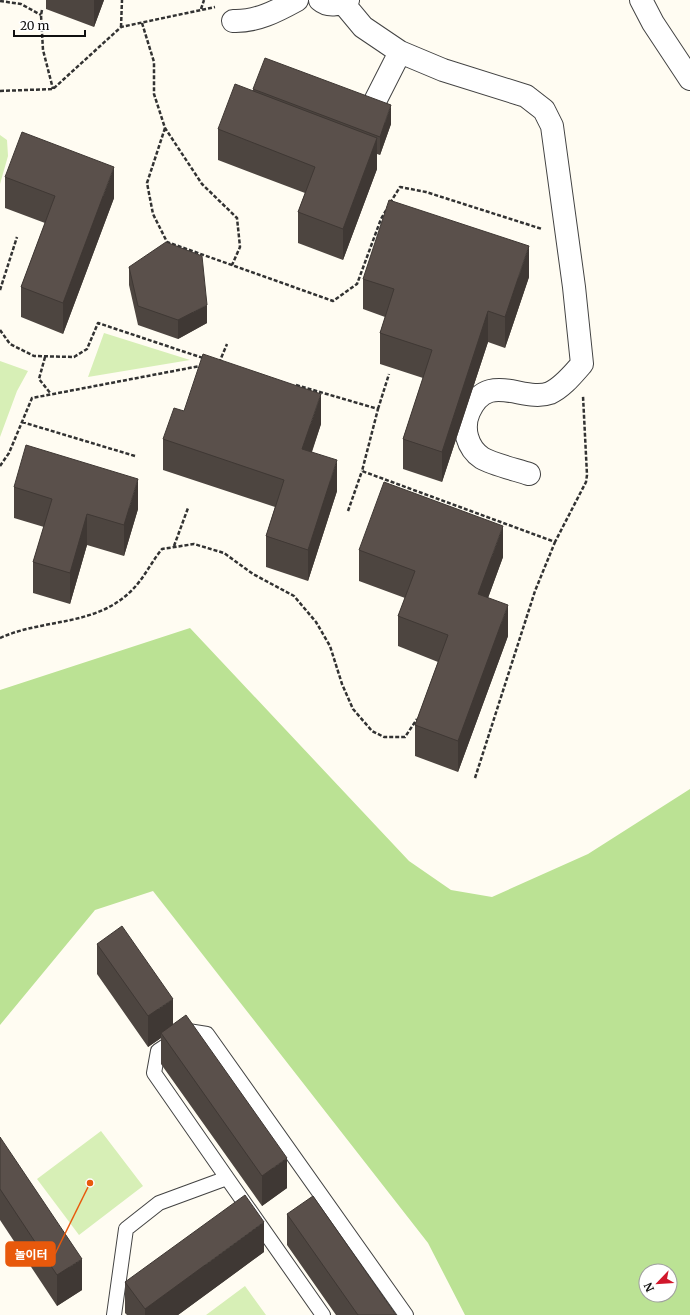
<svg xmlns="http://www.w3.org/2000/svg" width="690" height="1315" font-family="Merriweather,'Noto Sans KR',serif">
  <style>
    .green { fill: #d7efb6 }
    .forest { fill: #bbe294; fill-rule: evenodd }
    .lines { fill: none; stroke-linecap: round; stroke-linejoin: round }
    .lane-casing { stroke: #434343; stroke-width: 16 }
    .street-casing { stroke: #434343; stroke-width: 24 }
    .path { stroke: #323232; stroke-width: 2.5; stroke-dasharray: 4 2; stroke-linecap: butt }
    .lane { stroke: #fff; stroke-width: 14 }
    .street { stroke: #fff; stroke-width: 22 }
    .wall { fill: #4d4540 }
    .shaded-wall { fill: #3f3834 }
    .building { fill: #5a504b; stroke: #3f3834 }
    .leader { fill: none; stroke: #e8590c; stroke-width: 1.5 }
    .callout-dot { fill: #e8590c; stroke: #fff; stroke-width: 1.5 }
    .callout { fill: #e8590c; stroke: #e8590c; stroke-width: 1.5 }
    .callout-label { font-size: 12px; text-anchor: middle; font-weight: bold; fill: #fff }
  </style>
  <rect width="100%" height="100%" fill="#fffcf2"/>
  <path class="green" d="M 0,135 L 7,140 L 8,156 L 0,184 Z
    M 104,333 L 190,360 L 88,377 Z
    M 0,361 L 28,371 L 17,391 L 0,437 Z
    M 101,1131 L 143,1186 L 79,1235 L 37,1179 Z
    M 245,1286 L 266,1315 L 206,1315 Z"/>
  <path class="forest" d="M 190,628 L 409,861 L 451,890 L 492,897 L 588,854 L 690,789 L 690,1315 L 465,1315 L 428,1243 L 153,891 L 95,910 L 0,1025 L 0,690 ZM 646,1271 L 670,1271 L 670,1295 L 646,1295 Z"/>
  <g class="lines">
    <defs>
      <path id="lane" d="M 227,1178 L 154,1073 L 158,1051 L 188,1031 L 207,1034 L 406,1315
        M 114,1315 L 126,1229 L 159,1203 L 227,1178 L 323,1315"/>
      <path id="street" d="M 320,0 C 328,7 339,5 348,0
        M 641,0 L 653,23 L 690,79
        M 343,3 L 363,27 L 400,52 L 443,70 L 526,96 L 544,110 L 552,126 L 574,287 L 582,364 C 573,374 563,387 550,393 C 531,400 509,386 490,391 C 479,394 473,403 469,412 C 462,428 467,448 482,458 C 492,464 517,470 529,474
        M 233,21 C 256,22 277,11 297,0
        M 369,113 L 400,52"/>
    </defs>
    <use href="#lane" class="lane-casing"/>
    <use href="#street" class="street-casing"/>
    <path class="path" d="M 0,1 L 21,4 L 41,15
      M 201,9 L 204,0
      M 42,10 L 41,15 L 43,50 L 53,89
      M 142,23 L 154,62 L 154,94 L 165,128 L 202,184 L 237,218 L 240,247 L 232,265
      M 121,27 L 122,0
      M 0,91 L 53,89 L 121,27 L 215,7
      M 165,128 L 147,183 L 153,214 L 167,242 L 333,301 L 357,284 L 381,219 L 388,207
      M 390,203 L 400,187 L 426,192 L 542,229
      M 0,290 L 17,237
      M 0,330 L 10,344 L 34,356 L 74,357 L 87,349 L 98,323 L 203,358
      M 45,357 L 39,379 L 51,394
      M 219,363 L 227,344
      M 296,385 L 378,409 L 362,471 L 555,542 L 586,482 L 587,475 L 583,396
      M 378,409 L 389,374
      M 22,422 L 135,456
      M 0,466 L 9,453 L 32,398 L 200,366
      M 348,511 L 362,471
      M 174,546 L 188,508
      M 0,638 C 44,618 97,627 133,589 C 144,578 152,561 162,549 L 194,544 L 224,553 L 253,574 L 294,596 L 316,622 L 330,646 L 342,684 L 353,709 L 372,731 L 384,737 L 405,737 L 417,719
      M 475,778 L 535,591 L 555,542"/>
    <use href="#lane" class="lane"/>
    <use href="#street" class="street"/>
  </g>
  <path class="wall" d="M 46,0 L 104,0 L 94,27 L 46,9 Z
    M 253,89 L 391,124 L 380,155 L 377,154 L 377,169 L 343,260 L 298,243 L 298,212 L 305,193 L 218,160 L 218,129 L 253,90 Z
    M 5,177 L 114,198 L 63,334 L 21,317 L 21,287 L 45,223 L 5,208 Z
    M 129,267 L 207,323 L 178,339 L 138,325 L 129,285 Z
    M 529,277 L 505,348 L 488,342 L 442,482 L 403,469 L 403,439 L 423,378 L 380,364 L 380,333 L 385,317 L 363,309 L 363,279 Z
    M 321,424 L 312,452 L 337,491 L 308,581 L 266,567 L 266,536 L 275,507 L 163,470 L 163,439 Z
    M 14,487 L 138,509 L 124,556 L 87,545 L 70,604 L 33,593 L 33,562 L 44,527 L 14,518 Z
    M 359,550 L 503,557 L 488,598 L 508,636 L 458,772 L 415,756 L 415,725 L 438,662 L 398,646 L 398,616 L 405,598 L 359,581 Z
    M 97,944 L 173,1024 L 287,1188 L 262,1206 L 161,1064 L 161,1038 L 148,1047 L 97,974 Z
    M 0,1137 L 82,1290 L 57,1306 L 0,1220 Z
    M 287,1214 L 396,1315 L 336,1315 L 287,1245 Z
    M 264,1252 L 178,1315 L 127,1315 L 125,1313 L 125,1282 Z"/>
  <path class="shaded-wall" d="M 94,0 L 104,0 L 94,27 Z
    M 391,105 L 391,124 L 380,155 L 380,137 Z
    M 377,138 L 377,169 L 343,260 L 343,229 Z
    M 114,167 L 114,198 L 63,334 L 63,303 Z
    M 529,246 L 529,277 L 505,348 L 505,317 Z
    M 207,305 L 207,323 L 178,339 L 178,320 Z
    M 488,311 L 488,342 L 442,482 L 442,452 Z
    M 321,394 L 321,424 L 302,480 L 302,449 Z
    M 337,460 L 337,491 L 308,581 L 308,550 Z
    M 138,479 L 138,509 L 124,556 L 124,525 Z
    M 87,514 L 87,545 L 70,604 L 70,573 Z
    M 503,526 L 503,557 L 478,625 L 478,594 Z
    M 508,605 L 508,636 L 458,772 L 458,741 Z
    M 173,999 L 173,1029 L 161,1033 L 161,1038 L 148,1047 L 148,1016 Z
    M 287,1158 L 287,1188 L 262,1206 L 262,1176 Z
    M 264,1222 L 264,1252 L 178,1315 L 145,1315 L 145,1309 Z
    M 82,1259 L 82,1290 L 57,1306 L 57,1275 Z"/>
  <path class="building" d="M 265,58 L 391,105 L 380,137 L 253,89 Z
    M 235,84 L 377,138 L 343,229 L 298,212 L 315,167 L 218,129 Z
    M 22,132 L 114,167 L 63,303 L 21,287 L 55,196 L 5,177 Z
    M 389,200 L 529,246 L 505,317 L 488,311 L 442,452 L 403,439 L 432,350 L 380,333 L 394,289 L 363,279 Z
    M 166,242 L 202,256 L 207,305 L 178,320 L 138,306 L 129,267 Z
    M 203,354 L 321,394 L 302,449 L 337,460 L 308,550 L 266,536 L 284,480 L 163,439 L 174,408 L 184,411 Z
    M 26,445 L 138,479 L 124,525 L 87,514 L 70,573 L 33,562 L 52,499 L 14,487 Z
    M 384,482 L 503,526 L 478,594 L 508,605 L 458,741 L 415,725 L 448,635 L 398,616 L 415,571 L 359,550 Z
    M 122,926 L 173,999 L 148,1016 L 97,944 Z
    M 186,1015 L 287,1158 L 262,1176 L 161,1033 Z
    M 0,1137 L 82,1259 L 57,1275 L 0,1189 Z
    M 245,1195 L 264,1222 L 145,1309 L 125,1282 Z
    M 313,1196 L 396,1315 L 358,1315 L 287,1214 Z"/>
  <path class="leader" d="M90 1183L55 1254"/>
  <circle class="callout-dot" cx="90" cy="1183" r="4"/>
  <rect class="callout" x="6" y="1242" width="49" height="24" rx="4"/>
  <g class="callout-label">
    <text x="31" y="1259">놀이터</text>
  </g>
  <g transform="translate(658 1283) rotate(245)"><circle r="19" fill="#ffffff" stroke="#9f9f9f"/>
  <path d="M0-3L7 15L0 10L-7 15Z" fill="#d1172b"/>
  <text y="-6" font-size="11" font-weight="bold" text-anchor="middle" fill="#101010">N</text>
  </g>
  <path d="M14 30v6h71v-6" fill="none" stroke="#101010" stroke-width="2"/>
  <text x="20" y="30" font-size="12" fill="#101010" stroke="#ffffff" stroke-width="3" paint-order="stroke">20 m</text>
</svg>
